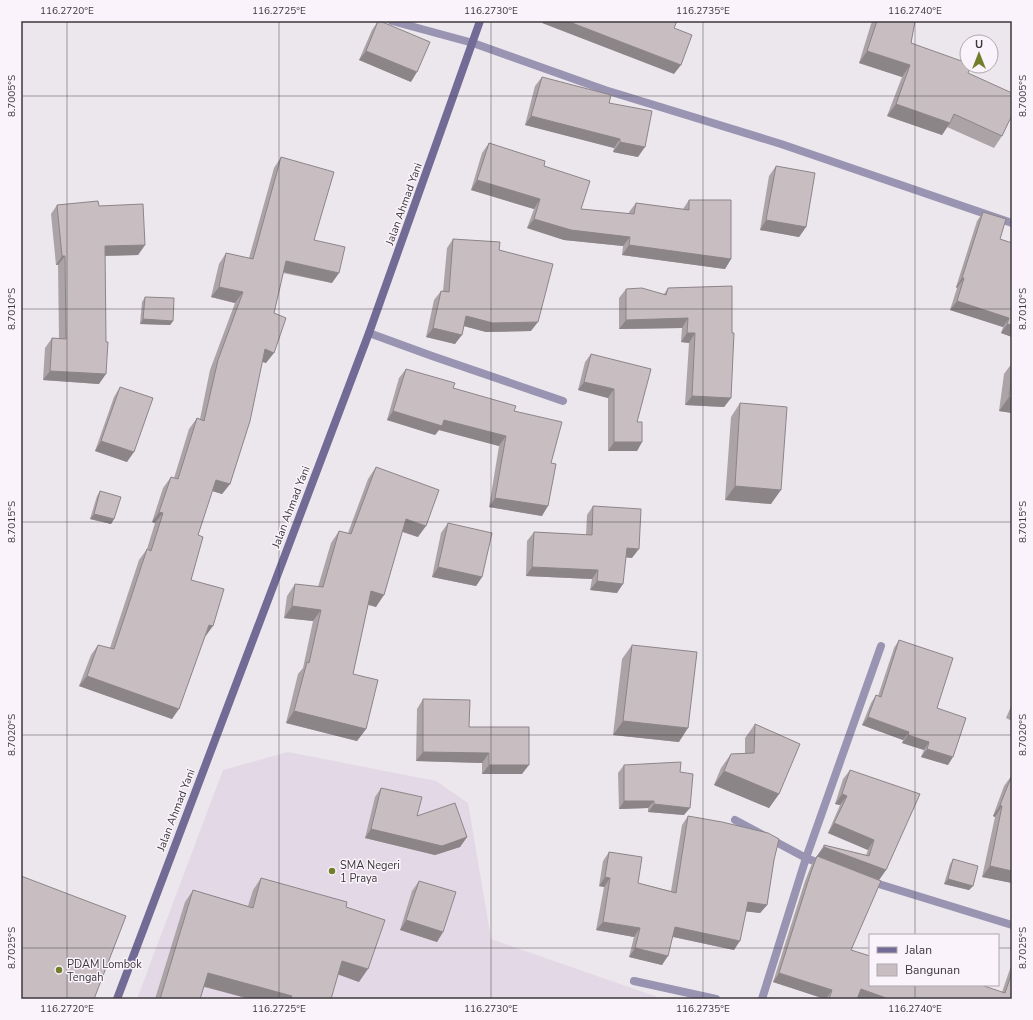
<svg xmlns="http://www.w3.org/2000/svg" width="1033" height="1020" font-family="'Nunito Sans',sans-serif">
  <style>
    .built { fill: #e3d8e5 }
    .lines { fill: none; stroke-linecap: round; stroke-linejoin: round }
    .street { stroke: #9894b2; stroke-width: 8 }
    .secondary { stroke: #716b96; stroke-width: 8 }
    .wall { fill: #aca3a7 }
    .shaded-wall { fill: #8c8588 }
    .building { fill: #c8bec2; stroke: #8c8588 }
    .ticks { fill: none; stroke: #3b383b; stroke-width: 1; stroke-opacity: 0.45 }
    .poi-dot { fill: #717f2c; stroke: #faf3fb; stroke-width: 1.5 }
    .labels { text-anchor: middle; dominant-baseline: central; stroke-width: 3; stroke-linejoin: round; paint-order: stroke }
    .street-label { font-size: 11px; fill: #3b383b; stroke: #faf3fb }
    .poi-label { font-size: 11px; fill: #3b383b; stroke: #faf3fb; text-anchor: start }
    .neatline { fill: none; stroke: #3b383b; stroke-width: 1.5 }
    .ticks-label { font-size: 10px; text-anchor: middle; fill: #3b383b }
  </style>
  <rect width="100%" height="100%" fill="#ece6ed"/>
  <path class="built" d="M 288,752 L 436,781 L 468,803 L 491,939 L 663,999 L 137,999 L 223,770 Z"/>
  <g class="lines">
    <path class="street" d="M 392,21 L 473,43 L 605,90 L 781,144 L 1012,223
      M 369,333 L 432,356 L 563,401
      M 735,820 L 806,858 L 824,865
      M 869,881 L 1012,925
      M 634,981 L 716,999
      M 762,999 L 806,858 L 881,646"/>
    <path class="secondary" d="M 117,999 L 369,333 L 480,21"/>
  </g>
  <path class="wall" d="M 378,21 L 411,82 L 359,60 L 372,30 Z
    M 873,21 L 915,21 L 911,43 L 968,73 L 1002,136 L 994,148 L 947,127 L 942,135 L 887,116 L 902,77 L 859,63 L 871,24 Z
    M 542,77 L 609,103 L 638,157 L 613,152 L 614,148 L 525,125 L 535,86 Z
    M 489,143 L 544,166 L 581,209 L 629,214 L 629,212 L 636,203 L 683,209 L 689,200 L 731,259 L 725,269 L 622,255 L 623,246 L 564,240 L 527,228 L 534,209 L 471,190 L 482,153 Z
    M 281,157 L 332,283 L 283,273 L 274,313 L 266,363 L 262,362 L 230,484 L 222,494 L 212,491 L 198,535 L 191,580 L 205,637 L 172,719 L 79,686 L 91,655 L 98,645 L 110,648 L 139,560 L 147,549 L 155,523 L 152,522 L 163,488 L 171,477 L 174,478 L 189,429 L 197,418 L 200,419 L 210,370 L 235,303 L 211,297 L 219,264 L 226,253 L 249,258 L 274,168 Z
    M 776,166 L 806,227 L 799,237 L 760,230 L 769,176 Z
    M 57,205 L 99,206 L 145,245 L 138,255 L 105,256 L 99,384 L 43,380 L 45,348 L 52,338 L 59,339 L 58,265 L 56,265 L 51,214 Z
    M 983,212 L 1000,239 L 1012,337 L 1001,333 L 1003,327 L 950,310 L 957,288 L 956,287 L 977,221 Z
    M 453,239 L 499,250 L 531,331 L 486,332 L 464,326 L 455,344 L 426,337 L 434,300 L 441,291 L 443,291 L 447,248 Z
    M 732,286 L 731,398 L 724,407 L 685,405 L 689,343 L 681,342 L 682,328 L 619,329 L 619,298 L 626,289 L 664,294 L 668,288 Z
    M 145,297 L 173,321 L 170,325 L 140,324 L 142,302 Z
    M 591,354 L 637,422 L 642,442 L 637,451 L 608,451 L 608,398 L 578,390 L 585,362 Z
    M 1012,363 L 1012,413 L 999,411 L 1004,374 Z
    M 406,369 L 453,388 L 514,411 L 551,463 L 542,516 L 489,507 L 499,446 L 439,430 L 435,435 L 387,420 L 399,378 Z
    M 120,387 L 127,462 L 95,451 L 114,397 Z
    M 740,403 L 771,504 L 725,500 L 731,417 Z
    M 376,467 L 418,537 L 402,532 L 376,607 L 368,605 L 353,674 L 366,729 L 357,741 L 286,723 L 298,674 L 303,668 L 313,621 L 284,618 L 287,596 L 295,584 L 318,587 L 331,543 L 339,531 L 348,533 L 368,479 Z
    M 100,491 L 114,519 L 111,524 L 90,519 L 97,496 Z
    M 593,506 L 632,558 L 626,557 L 617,593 L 590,590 L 592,579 L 526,576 L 527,541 L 534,532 L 586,535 L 587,515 Z
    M 448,523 L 482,577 L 476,586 L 432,577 L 441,533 Z
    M 899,640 L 937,708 L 948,765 L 921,757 L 924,750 L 902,743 L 903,740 L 862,725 L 871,703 L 876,695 L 878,696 L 894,648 Z
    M 632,645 L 679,742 L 613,735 L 622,659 Z
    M 423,699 L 469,727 L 522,774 L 482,774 L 482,763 L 416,761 L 417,709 Z
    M 1012,704 L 1012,721 L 1006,718 Z
    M 755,724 L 779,794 L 769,808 L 714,785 L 721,768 L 731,754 L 745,753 L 745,738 Z
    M 624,765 L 680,772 L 684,815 L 648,812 L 648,808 L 619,809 L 618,773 Z
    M 850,770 L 886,870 L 879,880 L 817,856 L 824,845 L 866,855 L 868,850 L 828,833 L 840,805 L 835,804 L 843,779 Z
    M 1012,775 L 1012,883 L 982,877 L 995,817 L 993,816 L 1004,786 Z
    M 381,788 L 417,816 L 467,837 L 460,847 L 435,855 L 365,838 L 375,797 Z
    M 688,816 L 774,860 L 767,905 L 760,913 L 746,911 L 734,950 L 673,937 L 662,965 L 629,957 L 634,937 L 596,930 L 604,887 L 599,886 L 603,861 L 609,852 L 638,883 L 671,891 L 682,825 Z
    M 817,856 L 851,950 L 870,985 L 1002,992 L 1012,963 L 1012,999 L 825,999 L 773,982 L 805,881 L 811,866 Z
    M 953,859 L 973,886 L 969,890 L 944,884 L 950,864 Z
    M 261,878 L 346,907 L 359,982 L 338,974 L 331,999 L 250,999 L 204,987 L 200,999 L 155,999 L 185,902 L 193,890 L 248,906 L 253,890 Z
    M 419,881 L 443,932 L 437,942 L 400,930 L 412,891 Z"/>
  <path class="shaded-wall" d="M 543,21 L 567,21 L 681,65 L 674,74 L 542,23 Z
    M 366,51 L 417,72 L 411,82 L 359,60 Z
    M 867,51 L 910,65 L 902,77 L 859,63 Z
    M 896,104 L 950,123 L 942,135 L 887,116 Z
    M 531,116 L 620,139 L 614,148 L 525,125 Z
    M 620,142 L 645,147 L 638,157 L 613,152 Z
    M 477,180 L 540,199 L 534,209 L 471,190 Z
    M 534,219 L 630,237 L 623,246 L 564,240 L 527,228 Z
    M 766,220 L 806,227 L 799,237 L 760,230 Z
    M 145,245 L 138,255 L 98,256 L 105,246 Z
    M 629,245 L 731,259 L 725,269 L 622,255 Z
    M 62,256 L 65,256 L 58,265 L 56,265 Z
    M 286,261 L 339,273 L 332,283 L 279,271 Z
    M 962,278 L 964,278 L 957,288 L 956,287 Z
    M 219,287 L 243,292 L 235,303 L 211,297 Z
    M 957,301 L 1009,318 L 1003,327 L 950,310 Z
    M 466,316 L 538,322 L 531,331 L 486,332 L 460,325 Z
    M 688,318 L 682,328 L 619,329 L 626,320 Z
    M 143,319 L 173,321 L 170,325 L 140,324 Z
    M 1007,324 L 1012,325 L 1012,337 L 1001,333 Z
    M 433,328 L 462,335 L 455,344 L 426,337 Z
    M 687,333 L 695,333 L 689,343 L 681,342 Z
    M 265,349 L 274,353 L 266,363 L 257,360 Z
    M 50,371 L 106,374 L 99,384 L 43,380 Z
    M 584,382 L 614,389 L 608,398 L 578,390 Z
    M 692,396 L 731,398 L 724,407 L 685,405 Z
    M 1009,397 L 1012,398 L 1012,413 L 999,411 Z
    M 393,411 L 444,420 L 506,436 L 499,446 L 439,430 L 435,435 L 387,420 Z
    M 101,441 L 134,452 L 127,462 L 95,451 Z
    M 614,442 L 642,442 L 637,451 L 608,451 Z
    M 216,480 L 230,484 L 222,494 L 209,490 Z
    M 735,486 L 781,490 L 771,504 L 725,500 Z
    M 495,498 L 548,506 L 542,516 L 489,507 Z
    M 159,512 L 163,513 L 155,523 L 152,522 Z
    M 94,514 L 114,519 L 111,524 L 90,519 Z
    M 406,519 L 426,526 L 418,537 L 398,530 Z
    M 627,548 L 639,549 L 632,558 L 621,557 Z
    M 438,567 L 482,577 L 476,586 L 432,577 Z
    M 532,567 L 598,570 L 592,579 L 526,576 Z
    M 597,581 L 623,584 L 617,593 L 590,590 Z
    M 371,591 L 384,595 L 376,607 L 363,603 Z
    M 292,606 L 321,610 L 313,621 L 284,618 Z
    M 209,625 L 213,626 L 205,637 Z
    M 87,676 L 179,709 L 172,719 L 79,686 Z
    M 294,711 L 366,729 L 357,741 L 286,723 Z
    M 868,717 L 909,732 L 903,740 L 862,725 Z
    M 623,721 L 688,728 L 679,742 L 613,735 Z
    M 908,735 L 929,742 L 924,750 L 902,743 Z
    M 927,749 L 953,757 L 948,765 L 921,757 Z
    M 423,752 L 489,753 L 482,763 L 416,761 Z
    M 489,765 L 529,765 L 522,774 L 482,774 Z
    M 724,771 L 779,794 L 769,808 L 714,785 Z
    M 842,794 L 847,796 L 840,805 L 835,804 Z
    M 624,801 L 654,801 L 648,808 L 619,809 Z
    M 654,804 L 690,808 L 684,815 L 648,812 Z
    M 1000,805 L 1002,806 L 995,817 L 993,816 Z
    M 834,823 L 874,840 L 868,850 L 828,833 Z
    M 371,829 L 467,837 L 460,847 L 435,855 L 365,838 Z
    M 824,847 L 886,870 L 879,880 L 817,856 Z
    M 990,866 L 1012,871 L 1012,883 L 982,877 Z
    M 605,877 L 610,878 L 604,887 L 599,886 Z
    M 948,879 L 973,886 L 969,890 L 944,884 Z
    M 748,902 L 767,905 L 760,913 L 742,911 Z
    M 406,920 L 443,932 L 437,942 L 400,930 Z
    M 603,922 L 640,928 L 634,937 L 596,930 Z
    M 675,927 L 740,941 L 734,950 L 669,936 Z
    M 635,948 L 668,956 L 662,965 L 629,957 Z
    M 342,961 L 368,969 L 359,982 L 334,973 Z
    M 208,973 L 292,996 L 289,999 L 250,999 L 199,985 Z
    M 779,973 L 832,990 L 826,999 L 825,999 L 773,982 Z
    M 861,989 L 889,999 L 858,999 L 854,998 Z"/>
  <path class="building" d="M 378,21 L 380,21 L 430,42 L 417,72 L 366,51 Z
    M 567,21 L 677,21 L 674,28 L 692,35 L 681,65 Z
    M 877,21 L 915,21 L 911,43 L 967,63 L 967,66 L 971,66 L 968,73 L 1012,93 L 1012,115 L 1002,136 L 954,114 L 950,123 L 896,104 L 910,65 L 867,51 Z
    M 542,77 L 611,95 L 609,103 L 652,111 L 645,147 L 620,142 L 620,139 L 531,116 Z
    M 489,143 L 545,161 L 544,166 L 590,181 L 581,209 L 634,214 L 636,203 L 689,210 L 689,200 L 731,200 L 731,259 L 629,245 L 630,237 L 571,230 L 534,219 L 540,199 L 477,180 Z
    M 281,157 L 334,172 L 314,240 L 345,247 L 339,273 L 286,261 L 274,313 L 286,318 L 274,353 L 265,349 L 250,421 L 230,484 L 216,480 L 198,535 L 203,537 L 191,580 L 224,589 L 213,626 L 209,625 L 179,709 L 87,676 L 98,645 L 114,649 L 147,549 L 151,551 L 163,513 L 159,512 L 171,477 L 178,479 L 197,418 L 204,421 L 218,360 L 243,292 L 219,287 L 226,253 L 253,259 Z
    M 776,166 L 815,173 L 806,227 L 766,220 Z
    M 98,201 L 99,206 L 143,204 L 145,245 L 105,246 L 106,342 L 108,342 L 106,374 L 50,371 L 52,338 L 66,339 L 65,256 L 62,256 L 57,205 Z
    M 983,212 L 1006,219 L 1000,239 L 1012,243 L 1012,325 L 1007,324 L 1009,318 L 957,301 L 964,278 L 962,278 Z
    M 453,239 L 500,242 L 499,250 L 553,264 L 538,322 L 493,323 L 466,316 L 462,335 L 433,328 L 441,291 L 449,292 Z
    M 732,286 L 732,333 L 734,333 L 731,398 L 692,396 L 695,333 L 687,333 L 688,318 L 626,320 L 626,289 L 642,288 L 666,295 L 668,288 Z
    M 145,297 L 174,298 L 173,321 L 143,319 Z
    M 591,354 L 651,369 L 637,422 L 642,422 L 642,442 L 614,442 L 614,389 L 584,382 Z
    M 406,369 L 455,383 L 453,388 L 516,406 L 514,411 L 562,422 L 551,463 L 556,464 L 548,506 L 495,498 L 506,436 L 444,420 L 442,426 L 393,411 Z
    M 1012,376 L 1012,398 L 1009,397 Z
    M 120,387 L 153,398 L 134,452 L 101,441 Z
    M 740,403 L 787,407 L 781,490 L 735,486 Z
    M 376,467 L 439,490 L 426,526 L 406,519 L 384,595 L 371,591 L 353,674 L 378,680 L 366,729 L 294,711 L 307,662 L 309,663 L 321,610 L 292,606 L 295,584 L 323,587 L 339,531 L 351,534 Z
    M 100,491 L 121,497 L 114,519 L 94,514 Z
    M 593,506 L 641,509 L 639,549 L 627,548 L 623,584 L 597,581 L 598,570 L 532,567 L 534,532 L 592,535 Z
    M 448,523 L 492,533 L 482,577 L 438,567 Z
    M 899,640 L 953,658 L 937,708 L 966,718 L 953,757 L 927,749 L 929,742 L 908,735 L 909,732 L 868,717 L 876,695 L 881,697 Z
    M 632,645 L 697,652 L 688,728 L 623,721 Z
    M 423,699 L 470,700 L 469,727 L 529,727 L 529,765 L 489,765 L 489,753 L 423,752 Z
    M 755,724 L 800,744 L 779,794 L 724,771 L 731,754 L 754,753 Z
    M 681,762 L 680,772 L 693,774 L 690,808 L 654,804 L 654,801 L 624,801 L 624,765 Z
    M 850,770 L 920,794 L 886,870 L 824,847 L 824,845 L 869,856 L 874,840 L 834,823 L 847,796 L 842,794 Z
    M 1012,775 L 1012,871 L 990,866 L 1002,806 L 1000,805 Z
    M 381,788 L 422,797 L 417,816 L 455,803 L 467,837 L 442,846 L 371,829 Z
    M 688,816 L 722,822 L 768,833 L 779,839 L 774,860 L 767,905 L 748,902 L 740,941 L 675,927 L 668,956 L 635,948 L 640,928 L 603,922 L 610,878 L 605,877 L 609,852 L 642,857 L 638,883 L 676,893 Z
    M 817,856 L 881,881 L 851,950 L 870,956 L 870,985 L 981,985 L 1005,993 L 1012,972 L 1012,999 L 889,999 L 861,989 L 857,999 L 829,999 L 832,990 L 779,973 L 811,872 Z
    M 953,859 L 978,866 L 973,886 L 948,879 Z
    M 21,876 L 126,916 L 94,999 L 21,999 Z
    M 261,878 L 347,902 L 346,907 L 385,920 L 368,969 L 342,961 L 331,999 L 291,999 L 292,996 L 208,973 L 200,999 L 160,999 L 193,890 L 253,908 Z
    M 419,881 L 456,892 L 443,932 L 406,920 Z"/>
  <path class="ticks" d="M 67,21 L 67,999M 279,21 L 279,999M 491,21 L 491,999M 703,21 L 703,999M 915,21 L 915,935M 21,96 L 1012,96M 21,309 L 1012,309M 21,522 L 1012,522M 21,735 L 1012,735M 21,948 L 870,948M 998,948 L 1012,948M 915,985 L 915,999"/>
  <g class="poi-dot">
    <circle cx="332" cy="871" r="4"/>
    <circle cx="59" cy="970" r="4"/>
  </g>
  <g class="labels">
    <g class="street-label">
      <text transform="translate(404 204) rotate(-70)">Jalan Ahmad Yani</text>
      <text transform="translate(291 507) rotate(-69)">Jalan Ahmad Yani</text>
      <text transform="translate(176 810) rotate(-69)">Jalan Ahmad Yani</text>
    </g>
    <g class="poi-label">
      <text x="340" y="865">SMA Negeri<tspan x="340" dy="13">1 Praya</tspan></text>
      <text x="67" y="964">PDAM Lombok<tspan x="67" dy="13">Tengah</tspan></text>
    </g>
  </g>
  <rect width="1033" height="1020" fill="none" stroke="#faf3fb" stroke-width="44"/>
  <rect x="869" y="934" width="130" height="52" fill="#faf3fb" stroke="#aea8ae"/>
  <rect x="877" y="947" width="20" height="6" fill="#716b96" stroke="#aea8ae"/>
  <text x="905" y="954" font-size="12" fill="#3b383b">Jalan</text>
  <rect x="877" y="964" width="20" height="12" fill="#c8bec2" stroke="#aea8ae"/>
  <text x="905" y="974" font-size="12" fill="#3b383b">Bangunan</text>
  <g transform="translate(979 54)"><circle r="19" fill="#faf3fb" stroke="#aea8ae"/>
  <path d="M0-3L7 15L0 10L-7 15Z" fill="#717f2c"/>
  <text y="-6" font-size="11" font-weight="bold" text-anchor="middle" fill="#3b383b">U</text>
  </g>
  <rect x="22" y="22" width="989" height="976" class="neatline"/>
  <g class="ticks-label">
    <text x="67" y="14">116.2720°E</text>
    <text x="279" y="14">116.2725°E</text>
    <text x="491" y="14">116.2730°E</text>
    <text x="703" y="14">116.2735°E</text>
    <text x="915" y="14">116.2740°E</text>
    <text transform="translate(11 96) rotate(-90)" y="4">8.7005°S</text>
    <text transform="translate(1022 96) rotate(-90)" y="4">8.7005°S</text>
    <text transform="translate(11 309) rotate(-90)" y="4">8.7010°S</text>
    <text transform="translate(1022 309) rotate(-90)" y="4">8.7010°S</text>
    <text transform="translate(11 522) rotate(-90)" y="4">8.7015°S</text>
    <text transform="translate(1022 522) rotate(-90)" y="4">8.7015°S</text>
    <text transform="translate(11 735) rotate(-90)" y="4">8.7020°S</text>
    <text transform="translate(1022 735) rotate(-90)" y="4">8.7020°S</text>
    <text transform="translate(11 948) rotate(-90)" y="4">8.7025°S</text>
    <text transform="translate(1022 948) rotate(-90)" y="4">8.7025°S</text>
    <text x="67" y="1012">116.2720°E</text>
    <text x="279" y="1012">116.2725°E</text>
    <text x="491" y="1012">116.2730°E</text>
    <text x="703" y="1012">116.2735°E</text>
    <text x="915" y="1012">116.2740°E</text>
  </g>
</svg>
